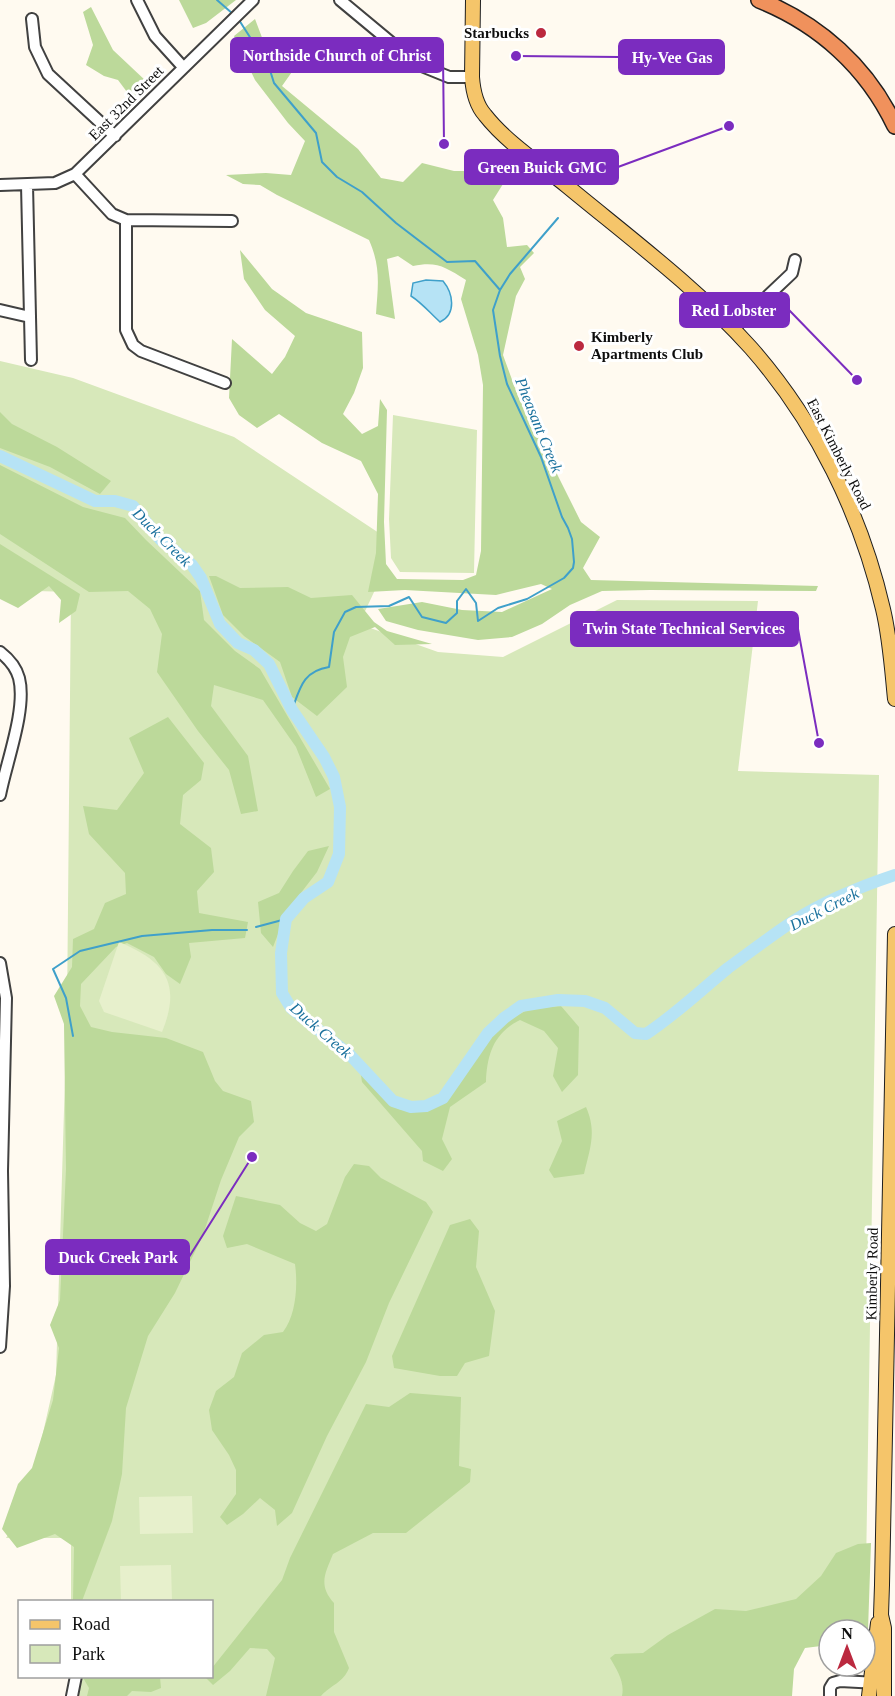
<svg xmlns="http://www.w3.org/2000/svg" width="895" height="1696" font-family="'Times New Roman',serif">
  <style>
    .green { fill: #d7e8ba }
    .forest { fill: #bcd99a }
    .pitch { fill: #e7f0cc }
    .water { fill: #b6e3f5; stroke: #3fa0ca; stroke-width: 1.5 }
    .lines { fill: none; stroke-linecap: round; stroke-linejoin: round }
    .stream { stroke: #3fa0ca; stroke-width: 2 }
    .river { stroke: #b6e3f5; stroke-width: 12 }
    .minor-casing { stroke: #414141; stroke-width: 14 }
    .major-casing { stroke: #1f1f1f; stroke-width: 16 }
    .highway-casing { stroke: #1f1f1f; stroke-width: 18 }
    .minor { stroke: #fff; stroke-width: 10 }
    .major { stroke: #f5c56a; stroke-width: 14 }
    .highway { stroke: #f0915c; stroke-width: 15 }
    .poi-dot { fill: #bb293f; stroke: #fff; stroke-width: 2 }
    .labels { text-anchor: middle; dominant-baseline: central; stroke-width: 6; stroke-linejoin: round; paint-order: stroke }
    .poi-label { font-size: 15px; font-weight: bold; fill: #0e0e0e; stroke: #fff; text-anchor: end }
    .street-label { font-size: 15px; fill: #0e0e0e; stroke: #fff }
    .water-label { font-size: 16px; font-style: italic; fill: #1a719d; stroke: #fff }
    .leader { fill: none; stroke: #7b2cbf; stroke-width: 2 }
    .callout-dot { fill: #7b2cbf; stroke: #fff; stroke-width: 2 }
    .callout { fill: #7b2cbf; stroke: #7b2cbf; stroke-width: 2 }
    .callout-label { font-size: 16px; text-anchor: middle; font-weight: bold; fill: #fff }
  </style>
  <rect width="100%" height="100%" fill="#fffaf0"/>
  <path class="green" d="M 0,361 L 73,378 L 234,437 L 382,535 L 383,573 L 359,624 L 438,652 L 503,657 L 617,600 L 758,601 L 738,771 L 879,775 L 865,1630 L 829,1630 L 785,1635 L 784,1696 L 76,1696 L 80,1677 L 212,1676 L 212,1602 L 71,1601 L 71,1538 L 6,1538 L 27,1504 L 56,1375 L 67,1011 L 71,592 L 0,590 Z
    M 393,415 L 477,430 L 474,573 L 400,572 L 391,558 L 389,519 Z"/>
  <path class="forest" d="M 179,0 L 236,0 L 206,23 L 193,28 Z
    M 91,7 L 113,50 L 147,82 L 133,100 L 118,80 L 104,76 L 86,65 L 93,45 L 83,12 Z
    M 255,19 L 272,64 L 294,69 L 282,86 L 358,149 L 381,178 L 403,182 L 422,163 L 454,171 L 493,171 L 503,184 L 493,200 L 503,218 L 507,247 L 527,245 L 534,253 L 520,267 L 525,279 L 516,296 L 503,355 L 518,396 L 581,522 L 600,537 L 583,568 L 591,580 L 818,586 L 816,591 L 650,590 L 602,591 L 570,605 L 542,624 L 512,637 L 478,640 L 418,630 L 386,621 L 378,609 L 422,602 L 462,610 L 502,612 L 552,589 L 541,584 L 496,595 L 405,590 L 368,592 L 376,553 L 378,494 L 361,461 L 322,443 L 279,414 L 257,428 L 239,415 L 229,398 L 232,339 L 272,374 L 285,357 L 295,336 L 265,310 L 244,279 L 240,250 L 272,289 L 306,313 L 362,332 L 363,368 L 354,393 L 343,414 L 362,434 L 378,426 L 380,399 L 387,410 L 384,522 L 386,564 L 397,579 L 463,580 L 476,575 L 481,551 L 483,385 L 478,355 L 461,299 L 466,280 C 445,267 437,261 413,266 L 398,256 L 387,259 L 395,319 L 376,314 C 378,286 381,267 369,240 L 277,195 L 260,185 L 243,184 L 226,175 L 266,173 L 291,175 L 305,141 L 288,123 L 255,80 L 234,36 Z
    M 0,412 L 12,424 L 57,447 L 111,481 L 100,494 L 50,467 L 0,448 Z
    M 0,465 L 83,507 L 125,518 L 146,540 L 200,591 L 204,620 L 235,651 L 260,669 L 330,789 L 316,797 L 296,747 L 263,700 L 214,685 L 211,706 L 248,756 L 258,811 L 241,814 L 229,770 L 198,731 L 157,672 L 162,634 L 150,609 L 128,591 L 89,592 L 0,534 Z
    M 0,544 L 80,594 L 76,611 L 59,623 L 61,600 L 49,586 L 18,608 L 0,599 Z
    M 216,576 L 240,588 L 288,587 L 311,598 L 352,595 L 374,622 L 387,631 L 432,644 L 395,645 L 375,627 L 350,637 L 343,657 L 347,687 L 317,716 L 292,697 L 280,662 L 244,636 L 223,615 L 209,576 Z
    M 168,717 L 204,763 L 201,780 L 183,795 L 180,824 L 211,848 L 214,872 L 197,891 L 199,913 L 248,922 L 245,938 L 189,943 L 191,957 L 180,984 L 166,974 L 154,957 L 127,943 L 116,947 L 81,984 L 80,1006 L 91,1027 L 112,1032 L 166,1038 L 203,1052 L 215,1081 L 223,1091 L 251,1101 L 254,1122 L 239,1137 L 221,1180 L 203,1235 L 175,1293 L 148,1336 L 126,1408 L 122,1474 L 112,1521 L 82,1601 L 73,1601 L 74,1547 L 55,1534 L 17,1548 L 2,1529 L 18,1484 L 32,1468 L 53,1400 L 59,1348 L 50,1325 L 60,1300 L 66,1169 L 64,1024 L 54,996 L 72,967 L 73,939 L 94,929 L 105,903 L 126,894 L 125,873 L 89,834 L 83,806 L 117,810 L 144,773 L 129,738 Z
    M 329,846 L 317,872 L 287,911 L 273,947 L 261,933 L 258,902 L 279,893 L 293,871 L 308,851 Z
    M 561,1006 L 579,1027 L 578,1075 L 562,1092 L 553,1076 L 558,1048 L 544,1031 L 520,1020 C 494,1033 487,1054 486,1082 L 450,1107 L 442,1139 L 452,1159 L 443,1171 L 423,1161 L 422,1151 L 362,1082 L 360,1069 L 398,1109 L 415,1112 L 436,1107 L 454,1089 L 499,1025 L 529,1009 Z
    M 586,1107 C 597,1132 590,1148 584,1174 L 554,1178 L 549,1170 L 562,1141 L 557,1121 Z
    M 354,1164 L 369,1166 L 381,1178 L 426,1202 L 433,1212 L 389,1303 L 366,1362 L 327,1436 L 292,1513 L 277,1526 L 275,1510 L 260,1498 L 243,1514 L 227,1525 L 220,1517 L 236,1494 L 236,1470 L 229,1455 L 212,1430 L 209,1410 L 216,1391 L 234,1377 L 242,1353 L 264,1335 L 283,1332 C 296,1315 298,1286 295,1264 L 247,1244 L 227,1248 L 223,1236 L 236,1196 L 280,1205 L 300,1223 L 316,1231 L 327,1224 L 345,1177 Z
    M 470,1219 L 479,1231 L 476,1267 L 495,1311 L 489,1356 L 465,1363 L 457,1376 L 440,1376 L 394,1368 L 392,1356 L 450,1225 Z
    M 410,1393 L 461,1397 L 459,1466 L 471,1469 L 470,1482 L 406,1533 L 373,1533 L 333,1554 C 325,1574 318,1585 334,1603 L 334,1632 L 349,1668 C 343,1683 332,1684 321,1696 L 266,1696 L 275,1658 L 267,1649 L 250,1648 L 230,1671 L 213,1685 L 205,1677 L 212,1676 L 212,1668 L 282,1580 L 290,1558 L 366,1404 L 389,1407 Z
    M 871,1543 L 868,1630 L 865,1632 L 865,1630 L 829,1630 L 829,1645 L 805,1648 L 794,1669 L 792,1696 L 622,1696 C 625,1682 617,1670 610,1658 L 615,1654 L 643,1653 L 668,1635 L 715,1609 L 746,1611 L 796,1599 L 821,1576 L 836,1553 L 858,1544 Z
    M 82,1676 L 160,1677 L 161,1688 L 151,1692 L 132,1691 L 127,1696 L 87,1696 L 89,1688 Z"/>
  <path class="pitch" d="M 119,942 C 165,961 182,983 162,1032 L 104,1012 L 99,1001 Z
    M 192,1496 L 193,1533 L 140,1534 L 139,1497 Z
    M 171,1565 L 172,1601 L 121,1601 L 120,1566 Z"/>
  <path class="water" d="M 426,280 L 443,281 C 453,293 457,314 440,322 C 430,313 422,303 411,296 L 413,283 Z"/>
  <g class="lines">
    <path class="stream" d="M 217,0 L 233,14
      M 239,20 L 269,67 L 274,83 L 316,133 L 322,162 L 337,177 L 362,192 L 396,223 L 447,262 L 475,261 L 500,290 L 493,310 L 500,356 L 507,384 L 541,457 L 562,517 L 568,528 L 572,539 L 574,562 L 573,568 L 564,578 L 527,599 L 498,608 L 478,621 L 476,603 L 466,589 L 457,601 L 457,613 L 446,623 L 422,617 L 409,597 L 389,606 L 356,607 L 345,612 L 334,632 L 329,667 C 303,671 300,688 292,710
      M 500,290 L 510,274 L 558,218
      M 256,927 L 286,919
      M 73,1036 L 66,998 L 53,969 L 80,951 L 142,936 L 212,930 L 247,930"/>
    <path class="river" d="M 0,456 L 95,501 L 115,501 L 133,506 L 160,539 L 192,565 L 201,578 L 220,624 L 238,643 L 254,650 L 269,664 L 292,710 L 324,757 L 334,777 L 340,807 L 339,854 L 328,882 L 304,898 L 286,919 L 281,953 L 282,993 L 291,1008 L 350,1055 L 393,1101 L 411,1107 L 426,1106 L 443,1098 L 488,1033 L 504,1018 L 521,1006 L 558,1000 L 585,1001 L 605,1008 L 635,1033 L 646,1034 C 675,1015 701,990 728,968 C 750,952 772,935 795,920 C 825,901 862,886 895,875"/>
    <defs>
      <path id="minor" d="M 137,0 L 155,36 L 183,67
        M 340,0 L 417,64 L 449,77 L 472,77
        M 32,19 L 35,47 L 48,74 L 115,136
        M 75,174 L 112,214 L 126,220 L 232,221
        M 0,185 L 55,183 L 75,174 L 253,0
        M 27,185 L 31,360
        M 126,220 L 126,330 L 133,345 L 141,351 L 225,383
        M 0,310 L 30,317
        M 733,329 L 792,273 L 795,260
        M 0,652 C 9,659 16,667 19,678 C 27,709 6,763 0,795
        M 0,963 L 6,998 L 2,1171 L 4,1286 L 0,1347
        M 72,1696 L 76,1676
        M 830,1696 L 830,1688 L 833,1683 L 840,1681 L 878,1683"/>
      <path id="major" d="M 473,0 L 472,77 C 473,91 476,105 485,115 C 507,143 540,164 567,186 C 630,238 697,288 751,348 C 816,422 861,514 883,609 C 890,638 892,669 895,699
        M 869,1696 L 878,1623
        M 884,1696 L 884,1628 L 881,1615 L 882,1585 L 895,934"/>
      <path id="highway" d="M 759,0 C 819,24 867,67 895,126"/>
    </defs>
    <use href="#minor" class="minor-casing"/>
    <use href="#major" class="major-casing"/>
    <use href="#highway" class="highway-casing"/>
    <use href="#minor" class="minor"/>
    <use href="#major" class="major"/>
    <use href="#highway" class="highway"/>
  </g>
  <g class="poi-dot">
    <circle cx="541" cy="33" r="6"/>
    <circle cx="579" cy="346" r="6"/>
  </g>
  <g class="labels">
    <g class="poi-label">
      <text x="529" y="33">Starbucks</text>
      <text x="591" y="337" text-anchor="start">Kimberly<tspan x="591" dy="17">Apartments Club</tspan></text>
    </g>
    <g class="street-label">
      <text transform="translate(126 103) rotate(-45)">East 32nd Street</text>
      <text transform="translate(839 454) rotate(63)">East Kimberly Road</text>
      <text transform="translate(872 1274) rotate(-89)">Kimberly Road</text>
    </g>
    <g class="water-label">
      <text transform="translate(539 425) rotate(68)">Pheasant Creek</text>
      <text transform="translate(162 537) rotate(45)">Duck Creek</text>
      <text transform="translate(824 909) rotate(-27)">Duck Creek</text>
      <text transform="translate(321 1030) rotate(41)">Duck Creek</text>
    </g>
  </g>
  <path class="leader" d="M444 144L443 55M516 56L619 57M729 126L618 167M857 380L789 310M819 743L798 629M252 1157L189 1257"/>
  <g class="callout-dot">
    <circle cx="444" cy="144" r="6"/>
    <circle cx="516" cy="56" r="6"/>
    <circle cx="729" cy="126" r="6"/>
    <circle cx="857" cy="380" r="6"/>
    <circle cx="819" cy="743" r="6"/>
    <circle cx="252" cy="1157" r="6"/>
  </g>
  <g class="callout">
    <rect x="231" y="38" width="212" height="34" rx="6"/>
    <rect x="619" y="40" width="105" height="34" rx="6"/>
    <rect x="465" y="150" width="153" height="34" rx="6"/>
    <rect x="680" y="293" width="109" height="34" rx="6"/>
    <rect x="571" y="612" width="227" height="34" rx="6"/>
    <rect x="46" y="1240" width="143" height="34" rx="6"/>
  </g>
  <g class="callout-label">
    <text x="337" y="61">Northside Church of Christ</text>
    <text x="672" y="63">Hy-Vee Gas</text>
    <text x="542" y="173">Green Buick GMC</text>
    <text x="734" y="316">Red Lobster</text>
    <text x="684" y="634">Twin State Technical Services</text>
    <text x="118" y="1263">Duck Creek Park</text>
  </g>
  <rect x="18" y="1600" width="195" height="78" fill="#ffffff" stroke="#9f9f9f" stroke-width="1.5"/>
  <rect x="30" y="1620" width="30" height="9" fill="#f5c56a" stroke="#9f9f9f" stroke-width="1.5"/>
  <text x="72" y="1630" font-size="18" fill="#0e0e0e">Road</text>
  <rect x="30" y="1645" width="30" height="18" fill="#d7e8ba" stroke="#9f9f9f" stroke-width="1.5"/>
  <text x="72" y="1660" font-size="18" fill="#0e0e0e">Park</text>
  <g transform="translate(847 1648)"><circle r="28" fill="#ffffff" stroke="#9f9f9f" stroke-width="1.5"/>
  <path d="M0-4.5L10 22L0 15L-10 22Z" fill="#bb293f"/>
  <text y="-9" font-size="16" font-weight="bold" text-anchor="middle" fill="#0e0e0e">N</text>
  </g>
</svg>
